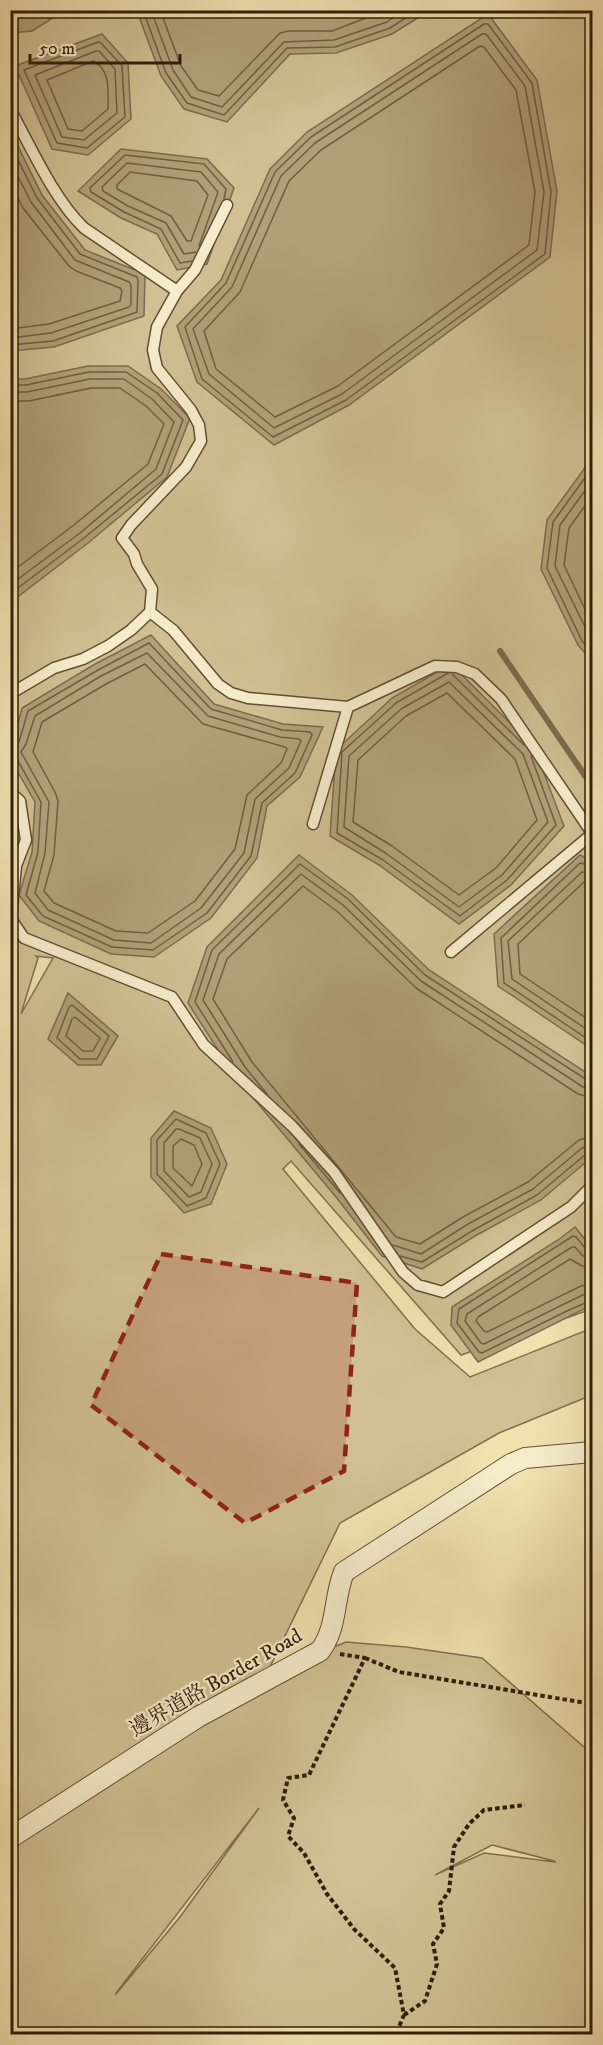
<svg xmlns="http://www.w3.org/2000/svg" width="603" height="2045" font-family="'IM FELL DW Pica','Noto Serif SC',serif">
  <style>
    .green { fill: #d0c093; stroke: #806f50; stroke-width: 1.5; fill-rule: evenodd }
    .water { fill: #b09f78; stroke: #7d6b4d; stroke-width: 1.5 }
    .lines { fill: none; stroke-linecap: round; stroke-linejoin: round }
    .shore { stroke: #705e42; stroke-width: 1.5 }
    .stream { stroke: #7d6b4d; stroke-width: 6 }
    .service-casing { stroke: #614f35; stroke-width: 13 }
    .minor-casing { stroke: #614f35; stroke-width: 22 }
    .path { stroke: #311e0c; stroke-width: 4; stroke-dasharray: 4.5 3; stroke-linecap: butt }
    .service { stroke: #f6eccb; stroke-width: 10 }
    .minor { stroke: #f6eccb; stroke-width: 20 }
    .marked { fill: #8f2418; fill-opacity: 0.2; stroke: #8f2418; stroke-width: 4.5; stroke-dasharray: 12 8; stroke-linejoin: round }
    .labels { text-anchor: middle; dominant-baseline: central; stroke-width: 4.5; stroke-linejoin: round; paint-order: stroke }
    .street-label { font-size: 21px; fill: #311e0c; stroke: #f6eccb }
  </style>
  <rect width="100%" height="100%" fill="#f1e1af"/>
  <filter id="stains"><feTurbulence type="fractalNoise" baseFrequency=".00333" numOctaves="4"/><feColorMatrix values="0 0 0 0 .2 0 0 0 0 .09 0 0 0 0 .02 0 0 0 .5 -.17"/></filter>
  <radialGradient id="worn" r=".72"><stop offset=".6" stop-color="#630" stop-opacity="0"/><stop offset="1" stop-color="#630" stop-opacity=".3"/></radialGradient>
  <path class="green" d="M 11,11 L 592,11 L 592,1309 L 461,1355 L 291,1161 L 283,1169 L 415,1329 L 470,1377 L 592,1328 L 592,1395 L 499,1433 L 340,1523 L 268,1671 L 309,1657 L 346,1642 L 406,1647 L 482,1658 L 592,1754 L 592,2034 L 11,2034 ZM 36,956 L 53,958 L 21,1014 L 38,958 ZM 259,1808 L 180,1917 L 116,1994 L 116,1993 ZM 492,1845 L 554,1861 L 555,1862 L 484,1853 L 435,1875 Z"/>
  <path class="water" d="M 10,11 L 11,10 L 64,11 L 32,31 L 11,33 Z
    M 137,11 L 137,10 L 429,11 L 392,34 L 336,53 L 290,54 L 227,122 L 184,109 L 161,76 Z
    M 488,14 L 537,80 L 557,191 L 550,257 L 349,405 L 274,445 L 197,382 L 177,326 L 221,280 L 270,169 L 307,132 Z
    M 102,34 L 128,63 L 131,119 L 88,155 L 52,149 L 15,66 Z
    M 10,130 L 42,195 L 85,250 L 145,274 L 144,316 L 54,347 L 11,351 Z
    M 121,149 L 207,159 L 234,188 L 207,264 L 177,270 L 157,234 L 121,218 L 78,191 Z
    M 88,366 L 128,366 L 161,389 L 190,418 L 167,477 L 88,543 L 11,602 L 11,379 L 25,379 Z
    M 592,458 L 592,661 L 578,645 L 541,569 L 547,520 Z
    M 151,635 L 214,704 L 283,724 L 323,727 L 300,777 L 267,806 L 257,858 L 211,918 L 154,957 L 111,954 L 39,921 L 19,895 L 32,852 L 35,802 L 11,760 L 11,750 L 22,708 L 95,664 Z
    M 451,664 L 534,747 L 564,826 L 511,885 L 459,924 L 379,865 L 330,836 L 336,750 L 392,698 Z
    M 299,855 L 352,895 L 429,970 L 590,1075 L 592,1079 L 592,1157 L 541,1200 L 475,1236 L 422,1269 L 382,1256 L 336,1197 L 234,1075 L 188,1003 L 207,947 Z
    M 580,855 L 592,861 L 592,1049 L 498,986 L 494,934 Z
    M 68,993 L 118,1036 L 101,1065 L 78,1065 L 48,1039 Z
    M 174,1111 L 211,1128 L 227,1164 L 211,1204 L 184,1213 L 151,1177 L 151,1138 Z
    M 575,1227 L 592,1248 L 592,1305 L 478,1362 L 451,1325 L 452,1307 L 558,1240 Z"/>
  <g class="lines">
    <path class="shore" d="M 143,10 L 166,73 L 187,103 L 224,115 L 287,48 L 335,47 L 390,28 L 418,10
      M 151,10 L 173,70 L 191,97 L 222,107 L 284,42 L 334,40 L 387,22 L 404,10
      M 160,10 L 181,66 L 198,90 L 219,96 L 280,33 L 289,31 L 332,31 L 387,10
      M 484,24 L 488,24 L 532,83 L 551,192 L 545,254 L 346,400 L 273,437 L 202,379 L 185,327 L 226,283 L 275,172 L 311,137 Z
      M 482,34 L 486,34 L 525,86 L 544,192 L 537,250 L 342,394 L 274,428 L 209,374 L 193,329 L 232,287 L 281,176 L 315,143 Z
      M 98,42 L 101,43 L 122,66 L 125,117 L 87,148 L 57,143 L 24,70 Z
      M 480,46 L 484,47 L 516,90 L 535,192 L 529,245 L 338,386 L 275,417 L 216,369 L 204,331 L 240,292 L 289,181 L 321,150 Z
      M 96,51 L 99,51 L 115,69 L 117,113 L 84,140 L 62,137 L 35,75 Z
      M 93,61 C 111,69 108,92 108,109 L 82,131 L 68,129 L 47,80 Z
      M 10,144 L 37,198 L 80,254 L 137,277 L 138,280 L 137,312 L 53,341 L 10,345
      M 10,161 L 31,202 L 75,260 L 129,282 L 131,285 L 131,305 L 129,307 L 51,333 L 10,338
      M 130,172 L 197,181 L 208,195 L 191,241 L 187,241 L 171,216 L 117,189 L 117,185 Z
      M 10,182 L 23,208 L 69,266 L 76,271 L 120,288 L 122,291 L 120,301 L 49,324 L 10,329
      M 196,252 L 184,254 L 166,223 L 128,206 L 103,191 L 102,187 L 127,163 L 201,172 L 218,192 L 199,246
      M 192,261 L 180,263 L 161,229 L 124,212 L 91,192 L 90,188 L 125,155 L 204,164 L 226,189 L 224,199
      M 10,385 L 26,385 L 89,372 L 126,372 L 157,393 L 183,420 L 162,474 L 84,538 L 10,594
      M 10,392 L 27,392 L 90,379 L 124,379 L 152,399 L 174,422 L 156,469 L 80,533 L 10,585
      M 10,401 L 29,401 L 91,388 L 120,388 L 146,406 L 164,424 L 148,464 L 74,525 L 10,573
      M 592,468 L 553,522 L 547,568 L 582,641 L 592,652
      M 592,481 L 560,525 L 555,566 L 592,641
      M 592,496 L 569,528 L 564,565 L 592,624
      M 147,653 L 208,716 L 280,737 L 299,739 L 301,741 L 289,768 L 255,799 L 244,853 L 201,908 L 151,943 L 114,940 L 48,910 L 35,893 L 45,853 L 49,802 L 21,752 L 26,744 L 35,716 L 101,676 Z
      M 145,664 L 203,724 L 285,747 L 287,749 L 281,763 L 247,795 L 235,849 L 195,901 L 148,933 L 116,931 L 54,903 L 44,891 L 54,855 L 58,801 L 55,792 L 33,752 L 42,722 L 106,684 Z
      M 448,673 L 396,703 L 342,752 L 337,833 L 383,860 L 460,916 L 507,880 L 556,825 L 531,756
      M 452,674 L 524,745
      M 449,682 L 523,754 L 548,822 L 502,875 L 459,907 L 387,854 L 344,827 L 349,756 L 401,709 Z
      M 447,693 L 515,759 L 537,820 L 496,868 L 459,895 L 392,846 L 353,822 L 358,760 L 406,716 Z
      M 10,746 L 15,746 L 19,742 L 28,711 L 98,670 L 149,643 L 211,709 L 282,730 L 310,732 L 312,735 L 295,773 L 262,803 L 251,856 L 207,913 L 153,950 L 112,947 L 43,916 L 26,895 L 38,852 L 41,802 L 18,761 L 10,758
      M 592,866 L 580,863 L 501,938 L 504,983 L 592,1042
      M 592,873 L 582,872 L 508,941 L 512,979 L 592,1033
      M 592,882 L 584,882 L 518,944 L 520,974 L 592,1022
      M 72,1005 L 109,1036 L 97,1059 L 80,1059 L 57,1038 L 69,1007 Z
      M 75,1017 L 100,1038 L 93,1051 L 83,1051 L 66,1036 L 72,1019 Z
      M 233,1062 L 195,1002 L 212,950 L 300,864 L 348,899 L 425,975 L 587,1080 L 592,1081
      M 267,1094 L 245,1067 L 203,1000 L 219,954 L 301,874 L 343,905 L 421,981 L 583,1087 L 592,1089
      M 592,1098 L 578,1094 L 416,988 L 338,912 L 303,886 L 227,959 L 213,999 L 252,1062 L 396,1237 L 420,1244 L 463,1217 L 528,1182 L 579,1140 L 592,1136
      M 176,1119 L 206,1133 L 220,1164 L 206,1198 L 187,1206 L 157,1174 L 157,1140 Z
      M 176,1129 L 179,1129 L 200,1138 L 212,1164 L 201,1192 L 189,1197 L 164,1171 L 164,1143 Z
      M 181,1139 L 194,1145 L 202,1164 L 192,1186 L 173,1168 L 173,1146 Z
      M 299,1144 L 340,1193
      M 393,1245 L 421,1254 L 468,1224 L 533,1189 L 582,1148 L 592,1145
      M 592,1251 L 586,1249 L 576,1237 L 573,1236 L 459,1309 L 457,1323 L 479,1352 L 482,1353 L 569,1310 L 592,1300
      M 400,1256 L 422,1262 L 472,1231 L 537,1195 L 586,1154 L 592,1153
      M 592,1258 L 583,1256 L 575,1247 L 572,1247 L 467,1314 L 465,1321 L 481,1343 L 484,1344 L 566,1303 L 585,1294 L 592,1293
      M 592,1267 L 582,1266 L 570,1259 L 478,1317 L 476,1321 L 484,1331 L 487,1332 L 581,1286 L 592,1284"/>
    <path class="stream" d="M 500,651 L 592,786"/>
    <defs>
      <path id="service" d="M 10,109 C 31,147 53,198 84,228 L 177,291
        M 227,205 L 195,270 L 177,291 L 157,327 L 153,350 L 157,368 L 191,410 L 199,425 L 201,441 L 186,467 L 131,525 L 122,538 L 134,554 L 137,564 L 152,589 L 150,612 L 173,630 L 218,684 L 231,693 L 248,698 L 348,707 L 435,666 L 457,667 L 475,674 L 501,699 L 592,833
        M 10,694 L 54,668 L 83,659 L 108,646 L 131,630 L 150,612
        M 10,792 L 20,801 L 26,840 L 16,866 L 11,919 L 24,938 L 172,997 L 204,1045 L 292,1126 L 334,1172 L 403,1272 L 418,1285 L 443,1292 L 571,1207 L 592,1186
        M 313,824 L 348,707
        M 451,952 L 592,834"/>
      <path id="minor" d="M 10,1838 L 198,1717 L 320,1651 C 338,1627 333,1599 344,1572 L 511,1464 L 525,1458 L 592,1452"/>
    </defs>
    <use href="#service" class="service-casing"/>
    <use href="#minor" class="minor-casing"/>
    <path class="path" d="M 340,1654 L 365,1658 L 309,1775 L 288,1778 L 283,1800 L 294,1818 L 288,1836 L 304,1853 L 327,1894 L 354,1929 L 395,1968 L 404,2015 L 396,2034
      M 365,1658 L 399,1672 L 592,1704
      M 404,2015 L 425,2001 L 437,1964 L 433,1944 L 444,1928 L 440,1904 L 449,1891 L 454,1847 L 469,1824 L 484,1810 L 525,1805"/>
    <use href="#service" class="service"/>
    <use href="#minor" class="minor"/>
  </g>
  <path class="marked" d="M 161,1254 L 357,1283 L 344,1471 L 245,1523 L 91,1405 Z"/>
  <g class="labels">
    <g class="street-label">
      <text transform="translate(216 1683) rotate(-30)">邊界道路 Border Road</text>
    </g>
  </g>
  <rect width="603" height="2045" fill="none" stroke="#f1e1af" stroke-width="36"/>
  <rect x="12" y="12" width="579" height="2021" fill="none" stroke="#311e0c" stroke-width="3"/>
  <rect x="18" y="18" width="567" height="2009" fill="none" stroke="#311e0c" stroke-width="1.5"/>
  <path d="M30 54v9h150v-9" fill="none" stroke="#311e0c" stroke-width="3"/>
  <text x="39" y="54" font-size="18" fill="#311e0c" stroke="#f6eccb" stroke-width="4.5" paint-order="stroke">50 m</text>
  <rect width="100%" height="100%" filter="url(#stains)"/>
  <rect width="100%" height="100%" fill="url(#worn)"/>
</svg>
